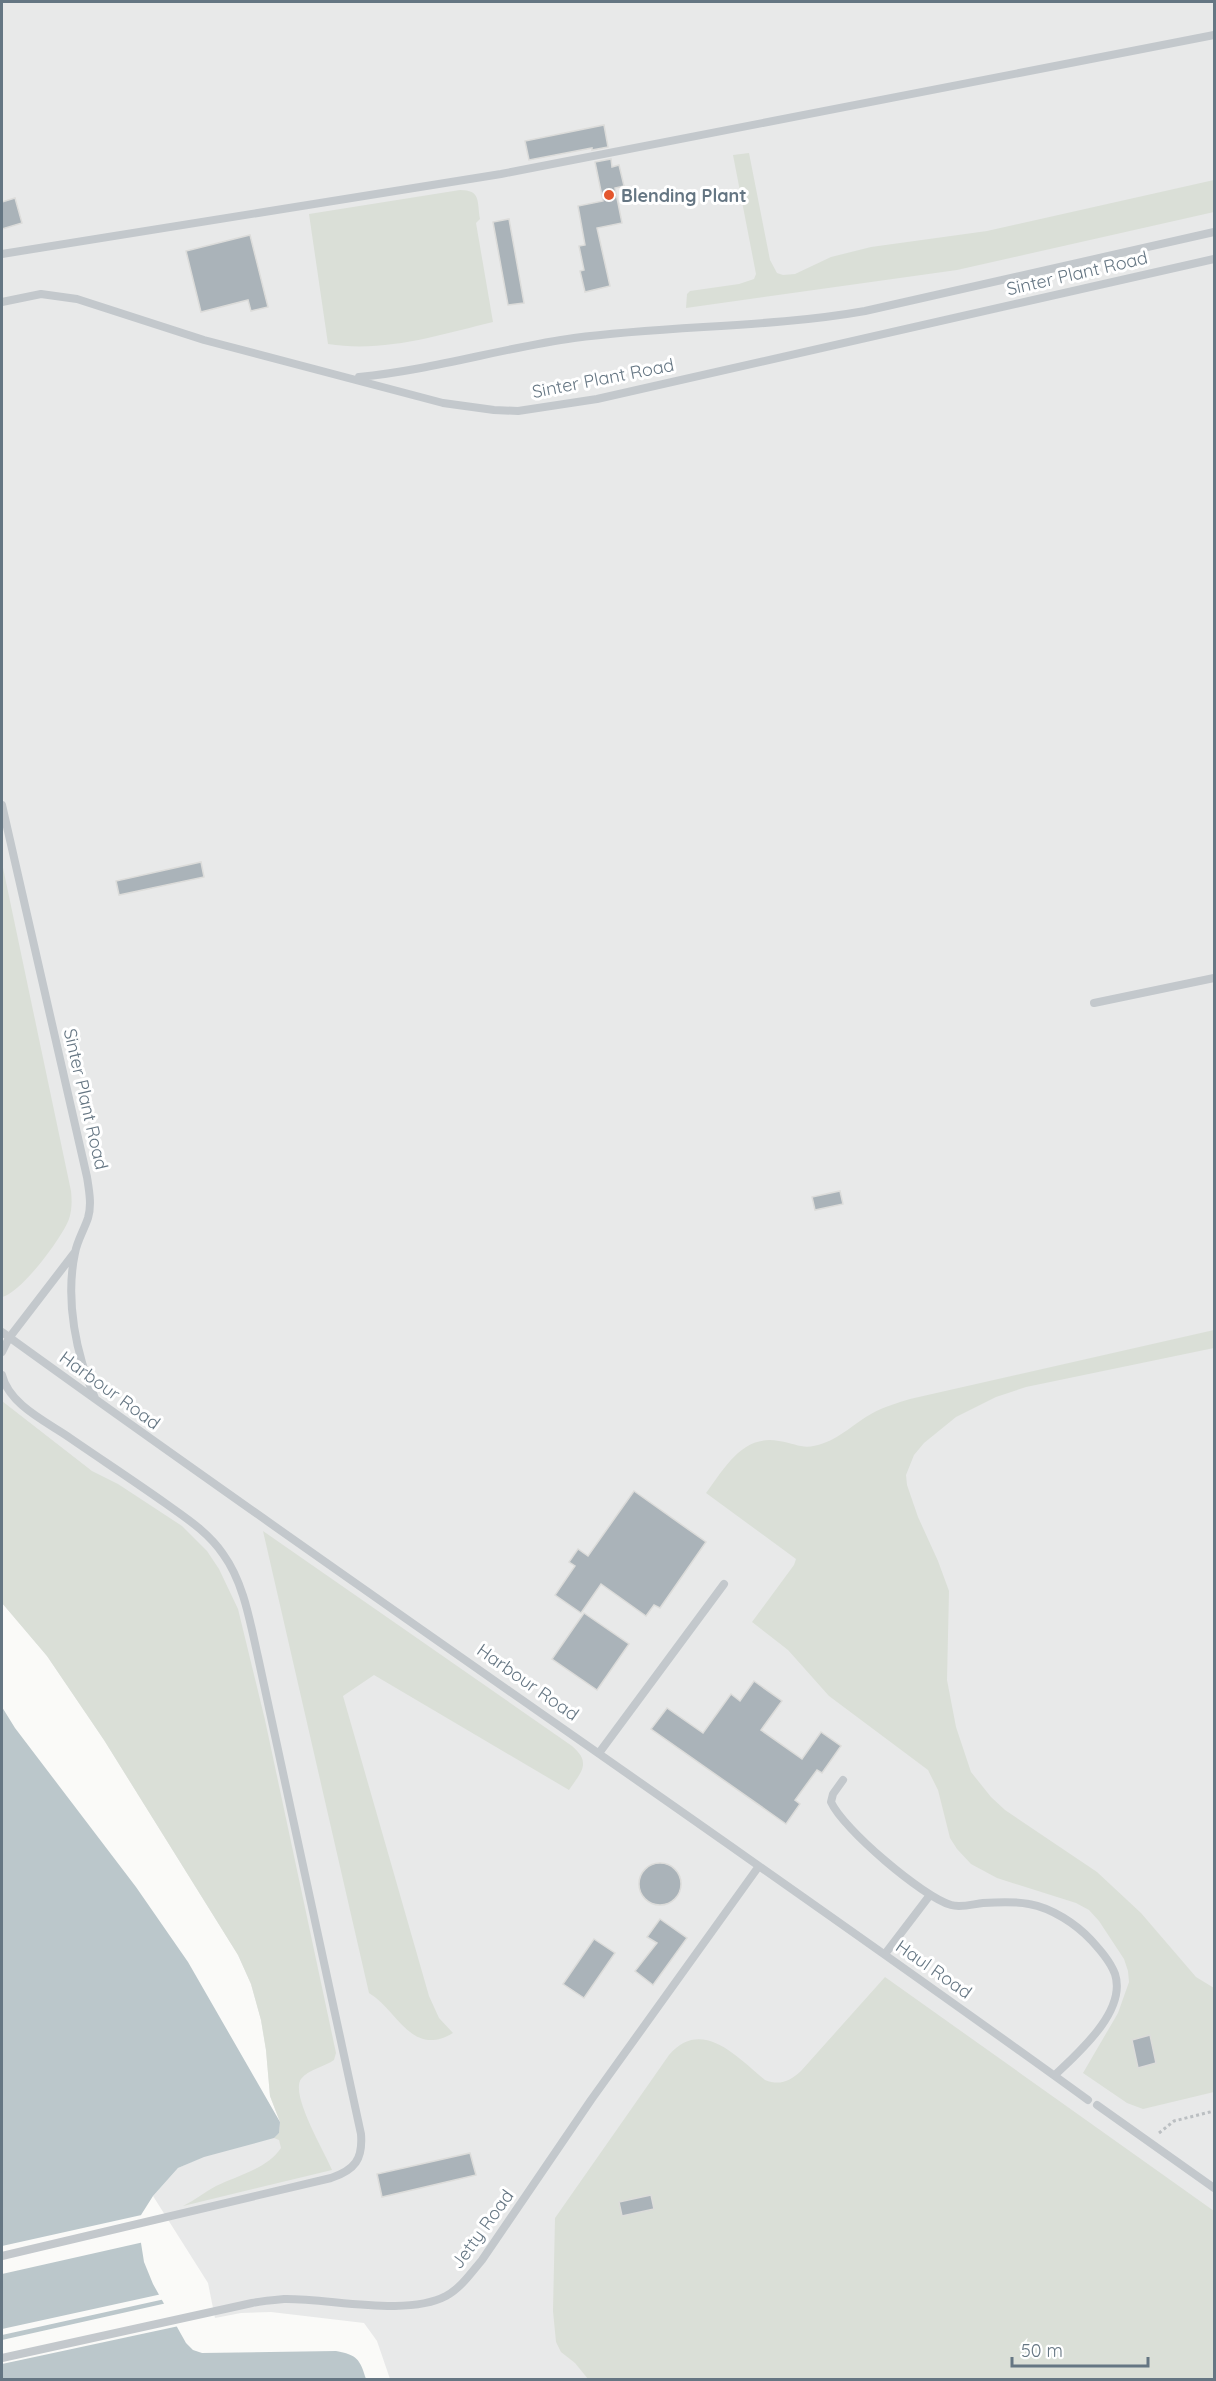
<svg xmlns="http://www.w3.org/2000/svg" width="1216" height="2381" font-family="Quicksand,sans-serif">
  <style>
    .built { fill: #e8e9e9 }
    .green { fill: #dadfd7 }
    .water { fill: #bbc7cb }
    .pier { fill: #fafaf8 }
    .building { fill: #aab3b9; stroke: #dcdcda; stroke-width: 1.5 }
    .lines { fill: none; stroke-linecap: round; stroke-linejoin: round }
    .path { stroke: #bbbfc2; stroke-width: 3; stroke-dasharray: 3 3; stroke-linecap: butt }
    .service { stroke: #c3c8cc; stroke-width: 8 }
    .poi-dot { fill: #e4572e; stroke: #fff; stroke-width: 2 }
    .labels { text-anchor: middle; dominant-baseline: central; stroke-width: 6; stroke-linejoin: round; paint-order: stroke }
    .poi-label { font-size: 18px; font-weight: bold; fill: #657683; stroke: #fff; text-anchor: start }
    .street-label { font-size: 18px; fill: #657683; stroke: #fff }
  </style>
  <rect width="100%" height="100%" fill="#fafaf8"/>
  <path class="built" d="M 2,2 L 1214,2 L 1214,2379 L 390,2379 L 377,2341 L 364,2323 L 271,2312 L 241,2313 L 215,2318 L 208,2283 L 153,2196 L 178,2168 L 280,2122 L 270,2096 L 266,2050 L 261,2020 L 251,1984 L 238,1955 L 104,1740 L 47,1656 L 2,1603 Z"/>
  <path class="green" d="M 749,153 L 770,260 L 777,273 L 783,275 L 795,274 L 831,257 L 871,247 L 987,231 L 1214,180 L 1214,212 L 957,270 L 686,308 L 687,294 L 690,291 L 739,284 L 754,279 L 756,274 L 733,155 Z
    M 460,190 C 481,190 477,201 480,219 L 476,223 L 493,322 C 439,335 384,353 328,344 L 309,214 Z
    M 2,863 L 71,1191 C 72,1200 72,1210 69,1219 C 62,1238 21,1293 2,1297 Z
    M 1214,1330 L 1214,1348 L 1026,1387 L 996,1397 L 956,1417 L 924,1443 L 914,1455 L 906,1475 L 907,1485 L 918,1517 L 938,1561 L 949,1591 L 947,1680 L 956,1727 L 971,1772 L 991,1797 L 1005,1810 L 1097,1872 L 1141,1913 L 1196,1977 L 1214,1988 L 1214,2092 L 1143,2109 L 1127,2103 L 1083,2073 L 1118,2013 L 1129,1982 L 1128,1971 L 1124,1959 L 1099,1921 L 1089,1910 L 1076,1903 L 997,1878 L 971,1864 L 957,1849 L 950,1838 L 938,1790 L 928,1770 L 829,1696 L 788,1650 L 752,1622 L 794,1565 L 796,1559 L 706,1493 C 725,1468 742,1434 779,1441 C 799,1444 803,1451 824,1443 C 841,1437 855,1423 871,1414 C 883,1407 897,1403 910,1399 Z
    M 2,1401 L 92,1471 L 118,1484 L 182,1526 L 207,1551 L 219,1569 L 238,1609 L 265,1720 L 336,2053 L 334,2060 C 324,2067 309,2069 301,2079 C 290,2095 325,2152 332,2170 L 183,2206 C 195,2200 205,2192 216,2186 C 237,2176 268,2168 281,2148 L 279,2140 L 274,2138 L 279,2133 L 280,2122 L 270,2096 L 266,2050 L 261,2020 L 251,1984 L 238,1955 L 104,1740 L 47,1656 L 2,1603 Z
    M 263,1531 L 572,1746 C 592,1763 581,1772 569,1790 L 374,1675 L 343,1696 L 429,1996 L 439,2018 L 453,2033 C 411,2058 398,2010 369,1993 Z
    M 885,1977 L 1214,2211 L 1214,2379 L 588,2379 L 575,2363 L 561,2352 L 556,2342 L 553,2311 L 555,2218 L 669,2055 C 702,2017 737,2057 765,2080 C 780,2086 790,2081 801,2071 Z"/>
  <path class="water" d="M 2,1707 L 15,1728 L 136,1887 L 188,1962 L 280,2122 L 279,2133 L 274,2138 L 204,2157 L 178,2168 L 153,2196 L 141,2215 L 141,2243 L 144,2262 L 153,2284 L 186,2343 L 193,2350 L 202,2353 L 336,2351 C 357,2355 360,2359 366,2379 L 2,2379 Z"/>
  <path class="pier" d="M 146,2214 L 144,2216 L 144,2242 L 2,2274 L 2,2246 Z
    M 162,2294 L 165,2299 L 2,2335 L 2,2329 Z
    M 167,2303 L 179,2326 L 2,2364 L 2,2340 Z"/>
  <path class="building" d="M 604,125 L 608,147 L 592,150 L 592,148 L 529,160 L 525,141 Z
    M 611,159 L 612,167 L 619,165 L 624,186 L 615,188 L 622,223 L 597,228 L 610,286 L 585,292 L 580,271 L 584,270 L 579,246 L 585,245 L 578,206 L 603,201 L 595,162 Z
    M 15,198 L 22,223 L 2,229 L 2,202 Z
    M 509,219 L 524,303 L 508,305 L 493,222 Z
    M 250,235 L 268,307 L 251,311 L 248,300 L 201,312 L 186,251 Z
    M 201,862 L 204,877 L 119,895 L 116,881 Z
    M 840,1191 L 843,1204 L 815,1210 L 812,1197 Z
    M 634,1491 L 706,1542 L 660,1608 L 654,1605 L 646,1616 L 601,1584 L 581,1613 L 555,1595 L 575,1566 L 569,1562 L 578,1549 L 588,1556 Z
    M 584,1613 L 629,1644 L 597,1690 L 552,1659 Z
    M 754,1681 L 782,1701 L 761,1730 L 802,1759 L 821,1732 L 841,1746 L 822,1773 L 817,1770 L 795,1800 L 800,1804 L 786,1824 L 651,1729 L 667,1708 L 703,1733 L 731,1694 L 740,1701 Z
    M639 1884a21 21 0 1 1 42 0a21 21 0 1 1-42 0Z
    M 660,1919 L 687,1938 L 653,1985 L 635,1971 L 657,1943 L 647,1937 Z
    M 594,1939 L 615,1953 L 584,1998 L 563,1984 Z
    M 1150,2035 L 1156,2063 L 1138,2068 L 1132,2040 Z
    M 470,2153 L 476,2175 L 382,2197 L 377,2174 Z
    M 651,2195 L 654,2209 L 622,2216 L 619,2202 Z"/>
  <g class="lines">
    <path class="path" d="M 1159,2133 L 1174,2121 L 1214,2111"/>
    <path class="service" d="M 2,254 L 501,174 L 1214,35
      M 2,302 L 41,294 L 77,299 L 204,340 L 443,403 L 494,410 L 518,411 L 597,399 L 1214,259
      M 359,377 C 432,370 502,348 574,338 C 671,325 769,328 865,311 L 1214,232
      M 2,805 L 87,1177 C 89,1190 92,1205 88,1218 C 84,1230 77,1241 75,1253 C 65,1300 76,1355 95,1398
      M 1094,1003 L 1214,978
      M 2,1332 C 361,1592 729,1840 1088,2100
      M 2,1352 L 9,1338 L 75,1252
      M 2,1375 C 9,1405 47,1422 70,1438 C 102,1460 134,1481 165,1503 C 186,1518 208,1532 223,1554 C 244,1583 250,1622 258,1657 L 361,2134 C 363,2159 355,2170 331,2178 L 2,2256
      M 599,1753 L 724,1584
      M 843,1780 L 833,1794 L 831,1802 C 843,1829 923,1897 951,1905 C 961,1908 973,1904 983,1903 C 998,1902 1014,1901 1029,1904 C 1052,1908 1076,1924 1091,1940 C 1100,1950 1110,1961 1115,1974 C 1127,2011 1078,2053 1055,2075
      M 885,1954 L 930,1895
      M 1097,2105 L 1214,2188
      M 2,2358 L 252,2303 C 262,2301 273,2300 284,2299 C 329,2298 406,2317 446,2296 C 461,2288 471,2273 482,2260 L 591,2100 L 759,1866"/>
  </g>
  <circle class="poi-dot" cx="609" cy="195" r="6"/>
  <g class="labels">
    <g class="poi-label">
      <text x="621" y="195">Blending Plant</text>
    </g>
    <g class="street-label">
      <text transform="translate(1077 273) rotate(-13)">Sinter Plant Road</text>
      <text transform="translate(603 378) rotate(-11)">Sinter Plant Road</text>
      <text transform="translate(86 1099) rotate(77)">Sinter Plant Road</text>
      <text transform="translate(110 1390) rotate(36)">Harbour Road</text>
      <text transform="translate(528 1682) rotate(35)">Harbour Road</text>
      <text transform="translate(934 1969) rotate(35)">Haul Road</text>
      <text transform="translate(482 2229) rotate(-54)">Jetty Road</text>
    </g>
  </g>
  <rect width="1216" height="2381" fill="none" stroke="#657683" stroke-width="6"/>
  <path d="M1012 2357v9h136v-9" fill="none" stroke="#657683" stroke-width="3"/>
  <text x="1021" y="2357" font-size="18" fill="#657683" stroke="#ffffff" stroke-width="4.5" paint-order="stroke">50 m</text>
</svg>
